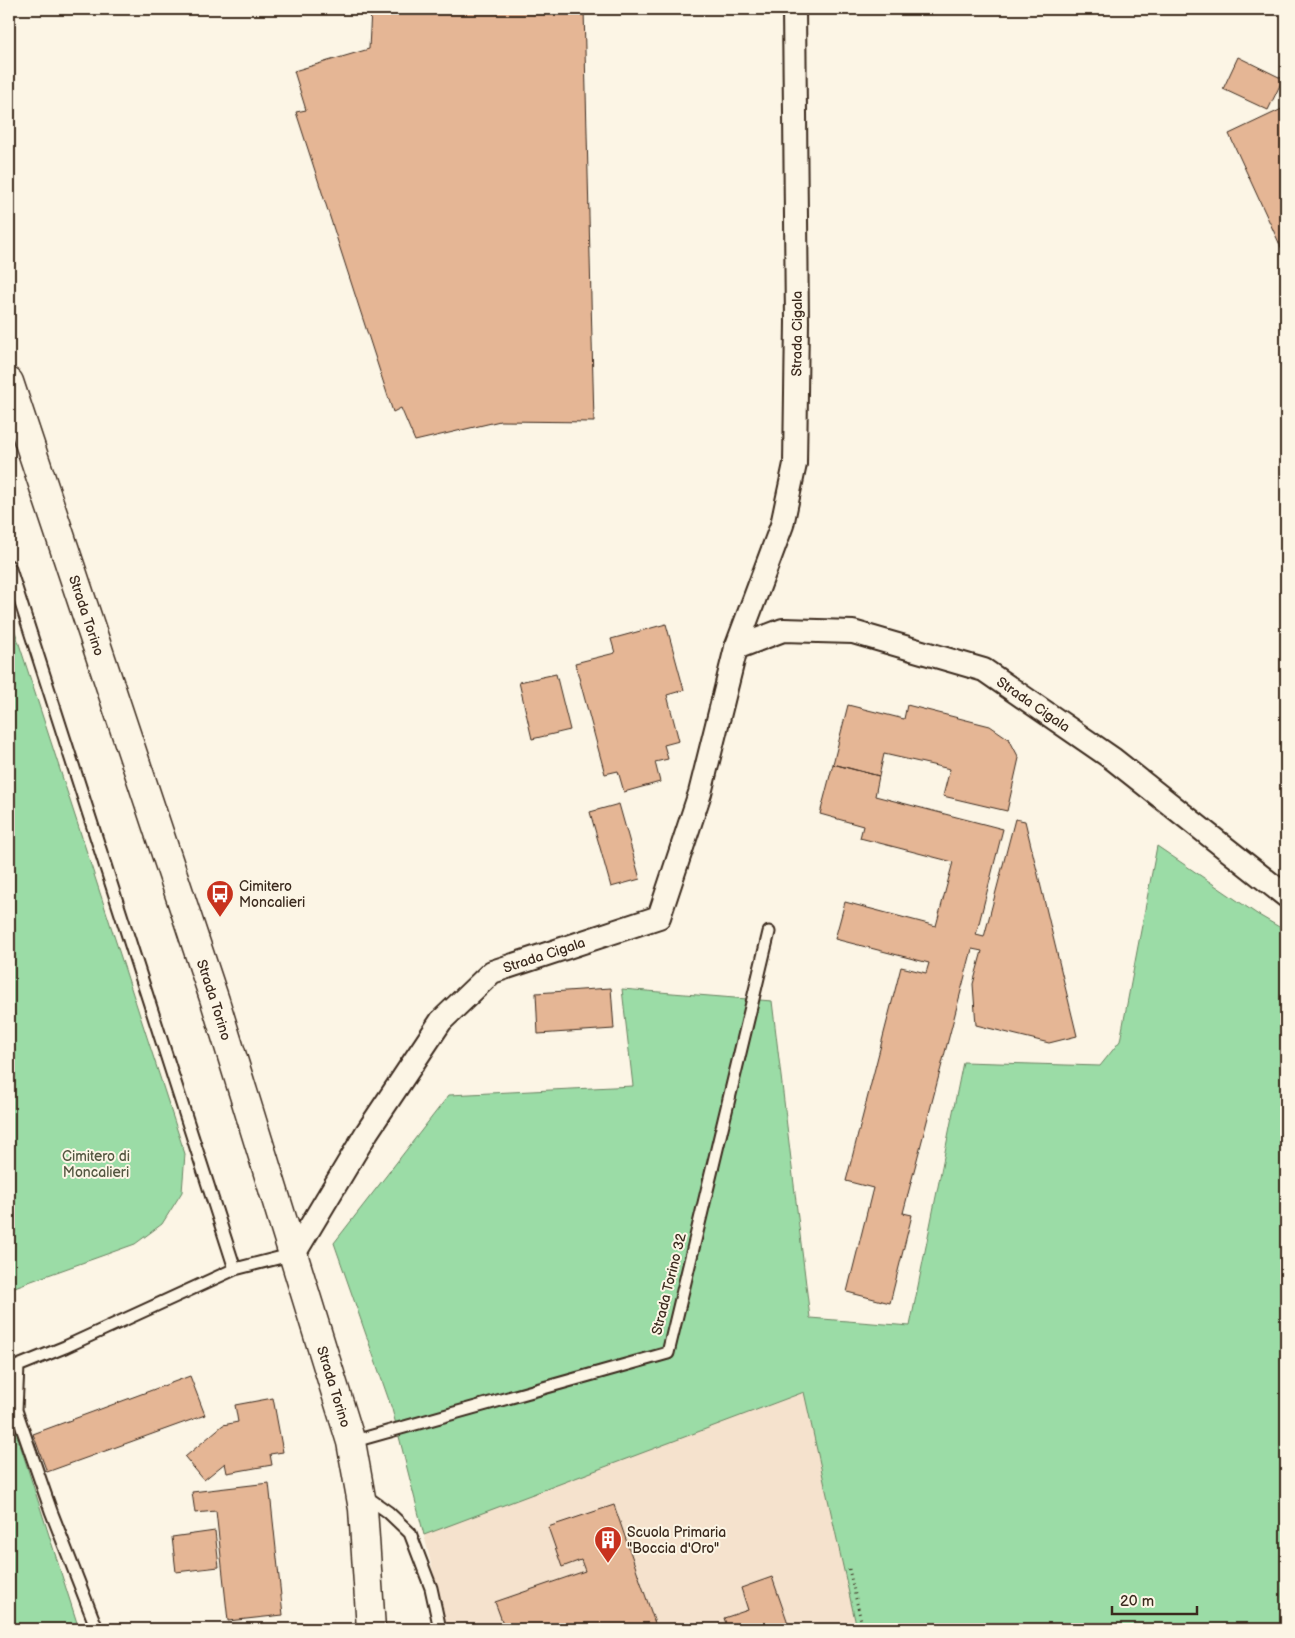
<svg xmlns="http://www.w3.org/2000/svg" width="1295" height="1638" font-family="'Balsamiq Sans',sans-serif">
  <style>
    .built { fill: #f5e2cd }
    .green { fill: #9bdca6; stroke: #6b8362 }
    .building { fill: #e5b695; stroke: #3b2a1e }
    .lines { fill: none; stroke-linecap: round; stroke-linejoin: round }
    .service-casing { stroke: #3b2a1e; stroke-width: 15 }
    .minor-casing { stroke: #3b2a1e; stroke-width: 26 }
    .secondary-casing { stroke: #3b2a1e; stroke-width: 31 }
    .path { stroke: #3b2a1e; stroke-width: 3; stroke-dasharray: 1 4; stroke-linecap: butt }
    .service { stroke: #fcf5e5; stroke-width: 11 }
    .minor { stroke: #fcf5e5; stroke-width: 22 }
    .secondary { stroke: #fcf5e5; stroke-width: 28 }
    .labels { text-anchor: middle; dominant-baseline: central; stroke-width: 4; stroke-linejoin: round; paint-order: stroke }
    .street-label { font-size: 14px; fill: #3b2a1e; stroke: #fcf5e5 }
    .poi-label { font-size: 14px; fill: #3b2a1e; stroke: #fcf5e5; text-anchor: start }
    .park-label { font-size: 14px; fill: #535640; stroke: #fcf5e5 }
  </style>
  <rect width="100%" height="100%" fill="#fcf5e5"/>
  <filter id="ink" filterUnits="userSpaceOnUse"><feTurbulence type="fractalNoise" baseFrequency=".02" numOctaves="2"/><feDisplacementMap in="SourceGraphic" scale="10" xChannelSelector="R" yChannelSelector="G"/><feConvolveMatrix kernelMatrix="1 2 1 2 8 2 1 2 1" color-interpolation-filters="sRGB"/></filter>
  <g filter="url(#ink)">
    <path class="built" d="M 805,1392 L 857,1629 L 447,1629 L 424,1535 L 562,1478 Z"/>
    <path class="green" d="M 9,613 L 185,1154 L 182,1192 L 162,1224 L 135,1244 L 9,1289 Z
      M 1157,846 L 1257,914 L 1286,931 L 1286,1629 L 857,1629 L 804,1392 L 424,1535 L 392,1409 L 334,1243 L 449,1095 L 633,1086 L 622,989 L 772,1001 L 810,1318 L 910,1326 L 963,1062 L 1100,1066 L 1120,1041 Z
      M 9,1410 L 79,1629 L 9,1629 Z"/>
    <path class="building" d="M 371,9 L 584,9 L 594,422 L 500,421 L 415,441 L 401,408 L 393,412 L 296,112 L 306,110 L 294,71 L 369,49 Z
      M 1238,57 L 1283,79 L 1268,110 L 1223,89 Z
      M 1286,107 L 1286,258 L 1229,134 Z
      M 666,624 L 684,690 L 667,695 L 679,741 L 664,745 L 668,759 L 655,762 L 660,782 L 624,792 L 618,771 L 605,774 L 575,663 L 615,653 L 611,639 Z
      M 556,674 L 570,730 L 532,739 L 519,682 Z
      M 848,705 L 904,719 L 907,705 L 990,726 L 1009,739 L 1019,758 L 1007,811 L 943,796 L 950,769 L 884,754 L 879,776 L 833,764 Z
      M 833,764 L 879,776 L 875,796 L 1003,829 L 976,935 L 984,937 L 1015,819 L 1025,821 L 1077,1036 L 1049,1043 L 976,1025 L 973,984 L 982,951 L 972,949 L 903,1213 L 912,1215 L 890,1303 L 847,1292 L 873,1188 L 846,1181 L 901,967 L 926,973 L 929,963 L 835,939 L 845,902 L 936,926 L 953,862 L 860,838 L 863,826 L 820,814 Z
      M 619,804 L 640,879 L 611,887 L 590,812 Z
      M 611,988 L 614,1029 L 538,1034 L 536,993 Z
      M 190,1376 L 205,1415 L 47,1472 L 33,1434 Z
      M 273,1398 L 283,1452 L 270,1454 L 272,1465 L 227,1473 L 225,1463 L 204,1480 L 185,1457 L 223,1425 L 238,1422 L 235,1405 Z
      M 269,1483 L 283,1615 L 228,1621 L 216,1511 L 195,1513 L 192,1492 Z
      M 614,1505 L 657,1629 L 505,1629 L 495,1602 L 585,1571 L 581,1560 L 562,1567 L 548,1527 Z
      M 215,1531 L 219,1567 L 176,1572 L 172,1537 Z
      M 772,1577 L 790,1629 L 728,1629 L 724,1618 L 748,1610 L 741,1588 Z"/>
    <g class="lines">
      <defs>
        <path id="service" d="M 9,566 L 235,1269 L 294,1254
          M 351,1442 L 668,1353 L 769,932
          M 364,1495 L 388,1512 L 410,1533 L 431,1588 L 440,1629
          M 97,1629 L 51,1511 L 16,1410 L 18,1366 L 65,1347 L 235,1269"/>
        <g id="minor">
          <path id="s1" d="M 736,648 L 782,525 L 795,464 L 797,322 L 794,9"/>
          <path id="s2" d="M 294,1254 L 367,1132 L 441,1021 L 492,972 L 659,917 L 700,793 L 736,648 L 783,630 L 853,632 L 984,670 L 1113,759 L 1286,896"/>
        </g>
        <g id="secondary">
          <path id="s3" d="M 9,382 L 215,1001 L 351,1442 L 363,1509 L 371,1629"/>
        </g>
      </defs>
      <use href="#service" class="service-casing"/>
      <use href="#minor" class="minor-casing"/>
      <use href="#secondary" class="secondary-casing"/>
      <path class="path" d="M 849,1569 L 863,1629"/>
      <use href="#service" class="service"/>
      <use href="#minor" class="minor"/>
      <use href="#secondary" class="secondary"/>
    </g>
  </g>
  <defs>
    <symbol id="bus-pin" viewBox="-11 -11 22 30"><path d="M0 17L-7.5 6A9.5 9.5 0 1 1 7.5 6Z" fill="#c8321e" stroke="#fcf5e5"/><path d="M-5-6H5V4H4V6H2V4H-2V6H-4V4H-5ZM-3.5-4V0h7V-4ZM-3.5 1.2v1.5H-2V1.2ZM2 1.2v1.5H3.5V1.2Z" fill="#fff"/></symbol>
    <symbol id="building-pin" viewBox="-11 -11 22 30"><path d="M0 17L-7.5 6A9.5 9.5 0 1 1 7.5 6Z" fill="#c8321e" stroke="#fcf5e5"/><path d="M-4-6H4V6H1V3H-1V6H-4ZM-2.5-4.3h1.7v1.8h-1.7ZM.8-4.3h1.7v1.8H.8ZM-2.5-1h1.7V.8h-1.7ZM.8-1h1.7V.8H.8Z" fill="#fff"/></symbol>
  </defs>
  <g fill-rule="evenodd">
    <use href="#bus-pin" x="204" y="878" width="32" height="43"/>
    <use href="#building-pin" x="592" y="1524" width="32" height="43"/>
  </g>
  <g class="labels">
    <g class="street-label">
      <text stroke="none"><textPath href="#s1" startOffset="324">Strada Cigala</textPath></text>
      <text stroke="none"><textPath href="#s3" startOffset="246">Strada Torino</textPath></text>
      <text stroke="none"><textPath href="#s2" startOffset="1119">Strada Cigala</textPath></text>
      <text stroke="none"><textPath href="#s2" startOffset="401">Strada Cigala</textPath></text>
      <text stroke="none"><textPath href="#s3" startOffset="651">Strada Torino</textPath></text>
      <text transform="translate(669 1284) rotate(-76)">Strada Torino 32</text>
      <text stroke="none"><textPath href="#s3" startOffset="1056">Strada Torino</textPath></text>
    </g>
    <g class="poi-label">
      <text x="239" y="886">Cimitero<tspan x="239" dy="16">Moncalieri</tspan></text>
      <text x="627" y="1532">Scuola Primaria<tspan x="627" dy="16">"Boccia d'Oro"</tspan></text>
    </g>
    <g class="park-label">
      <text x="96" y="1156">Cimitero di<tspan x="96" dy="16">Moncalieri</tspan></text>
    </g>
  </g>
  <rect width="1295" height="1638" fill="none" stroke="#fcf5e5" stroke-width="30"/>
  <rect x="15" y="15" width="1265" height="1608" fill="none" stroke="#3b2a1e" stroke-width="2" filter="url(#ink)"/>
  <path d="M1112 1606v8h85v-8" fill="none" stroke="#3b2a1e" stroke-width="2.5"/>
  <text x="1120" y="1606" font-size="15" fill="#3b2a1e" stroke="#fcf5e5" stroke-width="4" paint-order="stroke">20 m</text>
</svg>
